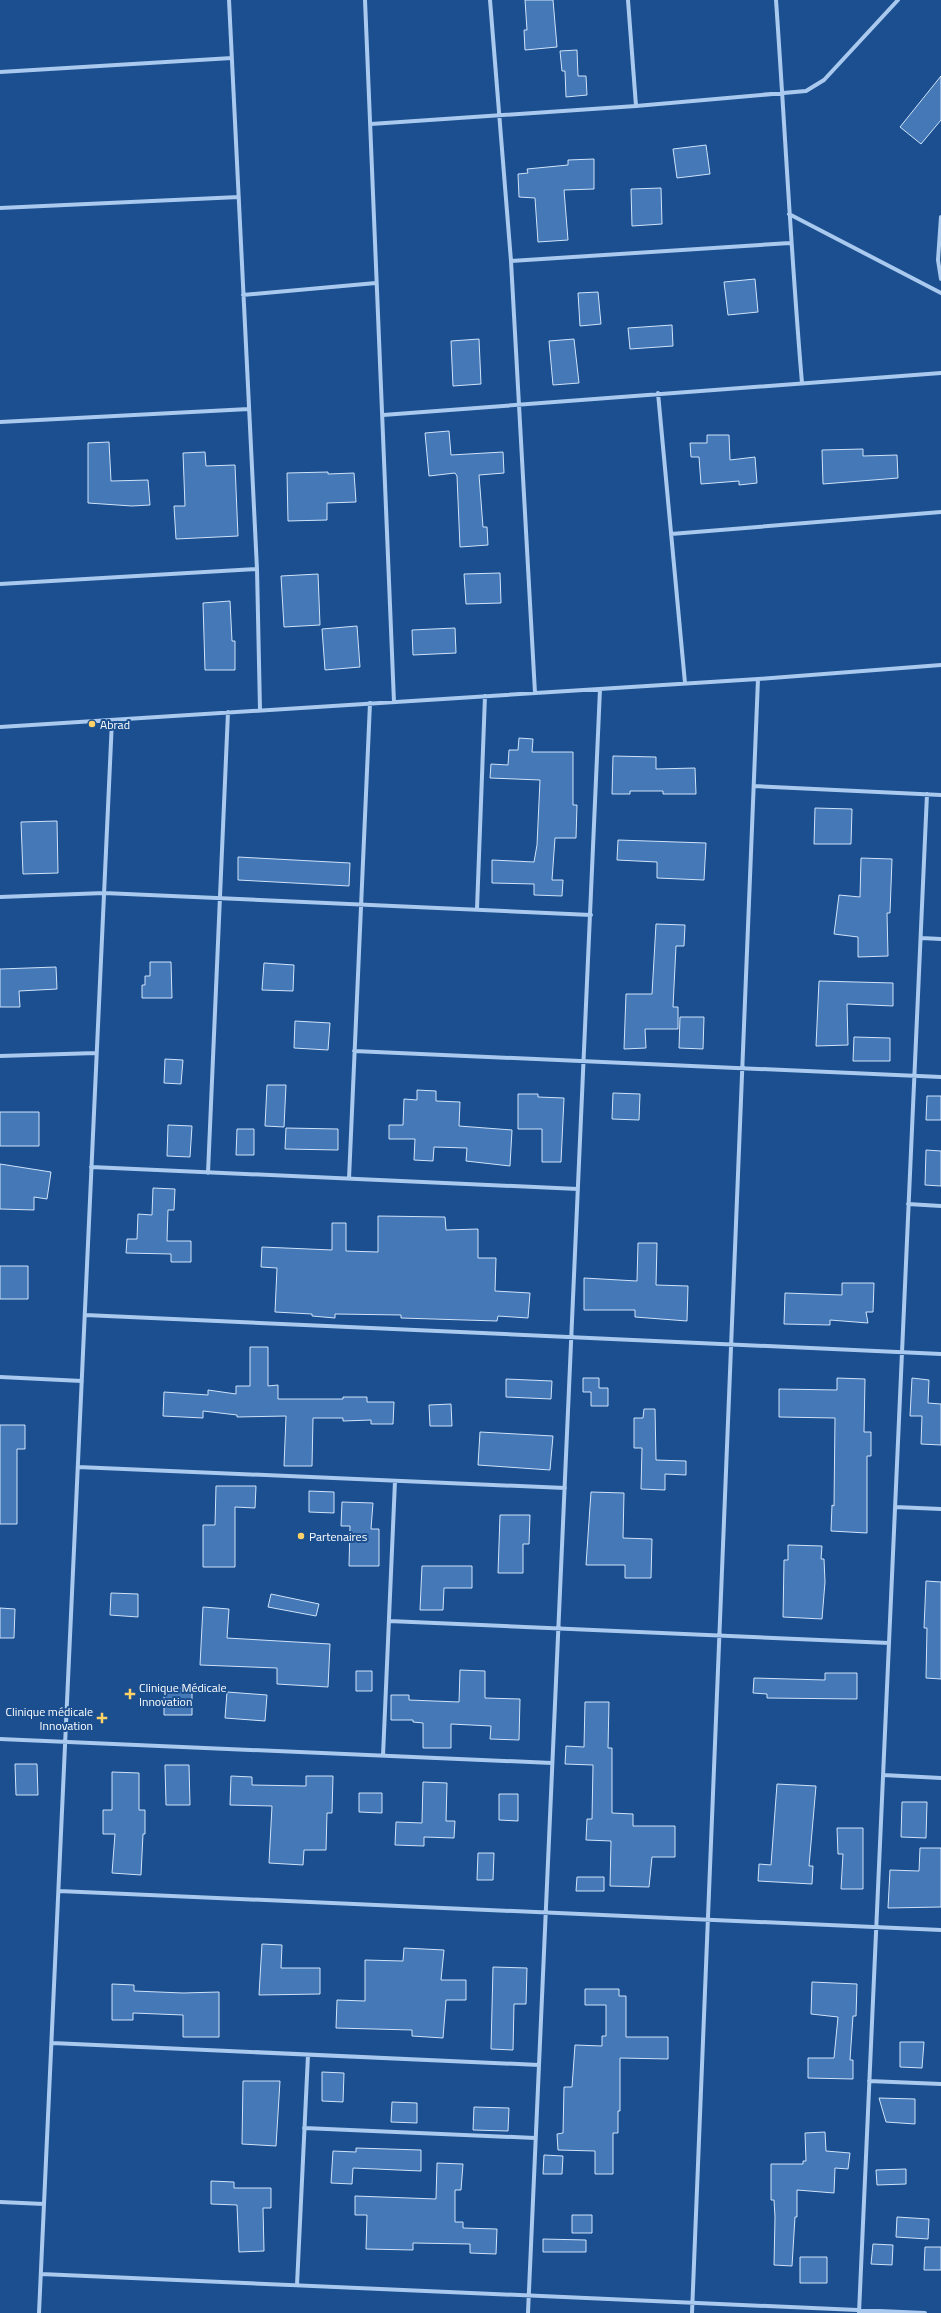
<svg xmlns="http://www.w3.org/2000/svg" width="941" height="2313" font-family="'Titillium Web',sans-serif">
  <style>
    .building { fill: #4478b7; stroke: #cfe3fa }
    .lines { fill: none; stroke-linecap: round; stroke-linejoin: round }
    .street { stroke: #a9c9ee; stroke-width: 4 }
    .poi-dot { fill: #ffd166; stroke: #1b4f8f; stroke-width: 1.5 }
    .labels { text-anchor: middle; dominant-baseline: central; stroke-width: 4; stroke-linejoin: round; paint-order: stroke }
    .poi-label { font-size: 12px; fill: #fff; stroke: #1b4f8f; text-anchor: start }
  </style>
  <rect width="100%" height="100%" fill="#1b4f8f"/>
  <path class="building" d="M 525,0 L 553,0 L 557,47 L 525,50 L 524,30 L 527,30 Z
    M 577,50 L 578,76 L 586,76 L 587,95 L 566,97 L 565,71 L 562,71 L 560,51 Z
    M 941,76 L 941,120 L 921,144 L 900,127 Z
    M 706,145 L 710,174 L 677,178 L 673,149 Z
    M 594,159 L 594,189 L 564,190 L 568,240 L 538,242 L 535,198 L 519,197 L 518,174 L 528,173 L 527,169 L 568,165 L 568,160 Z
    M 661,188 L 662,224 L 632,226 L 631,189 Z
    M 755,279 L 758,312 L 728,315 L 724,282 Z
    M 598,292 L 601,324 L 580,326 L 578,293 Z
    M 672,325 L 673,346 L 630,349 L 628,328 Z
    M 479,339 L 481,384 L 453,386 L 451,341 Z
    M 574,339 L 579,383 L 553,385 L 549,341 Z
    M 449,431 L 451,455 L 503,452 L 504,473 L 479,475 L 483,527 L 487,527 L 488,545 L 460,547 L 457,476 L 455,473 L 429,476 L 425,433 Z
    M 707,435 L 729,435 L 730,460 L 755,457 L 757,483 L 739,485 L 739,481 L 701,484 L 699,457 L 691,457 L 690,443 L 707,443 Z
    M 109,442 L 111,481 L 148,480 L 150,505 L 132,506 L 88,503 L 88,443 Z
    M 863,449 L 863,456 L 897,455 L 898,478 L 823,484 L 822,450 Z
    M 205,452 L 206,466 L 235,465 L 238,536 L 176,539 L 174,506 L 185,506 L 183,453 Z
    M 328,472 L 328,474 L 354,473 L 356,502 L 327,503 L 327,520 L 288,521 L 287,473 Z
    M 500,573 L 501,603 L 466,604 L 464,574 Z
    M 318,574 L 320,625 L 284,627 L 281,576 Z
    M 230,601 L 232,641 L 235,641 L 235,670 L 205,670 L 203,603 Z
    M 357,626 L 360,667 L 325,670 L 322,629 Z
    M 455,628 L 456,653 L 413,655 L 412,630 Z
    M 519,738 L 533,739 L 532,752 L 573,752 L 573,805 L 577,805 L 576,838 L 555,838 L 552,880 L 563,880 L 562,896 L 534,895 L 534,884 L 492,883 L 492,860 L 534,862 L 537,845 L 540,780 L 490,778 L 491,764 L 508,765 L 509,750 L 518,750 Z
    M 613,756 L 656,757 L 656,769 L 695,768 L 696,794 L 663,794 L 663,791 L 630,791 L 630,794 L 612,794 Z
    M 815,808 L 852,809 L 851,844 L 814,844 Z
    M 57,821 L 58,873 L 23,874 L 21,822 Z
    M 618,840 L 706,843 L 704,880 L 657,878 L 657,862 L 617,860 Z
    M 238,857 L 350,863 L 349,886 L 238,880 Z
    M 861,858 L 892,859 L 890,913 L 887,913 L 888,956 L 858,957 L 858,937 L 834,934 L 839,895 L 860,897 Z
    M 656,924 L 685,925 L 684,946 L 676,946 L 673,1007 L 678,1007 L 678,1029 L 645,1029 L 646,1048 L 624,1049 L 626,994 L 652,994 Z
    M 150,962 L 171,962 L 172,998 L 142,998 L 142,985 L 145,985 L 145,976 L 150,976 Z
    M 264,963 L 294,965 L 293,991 L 262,990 Z
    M 56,967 L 57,989 L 19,991 L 20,1007 L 0,1007 L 0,969 Z
    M 819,981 L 893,983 L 893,1006 L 847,1004 L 848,1045 L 816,1046 Z
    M 680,1017 L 704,1017 L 703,1049 L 679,1048 Z
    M 295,1021 L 330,1023 L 328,1050 L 294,1048 Z
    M 854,1037 L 890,1038 L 890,1061 L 853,1061 Z
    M 165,1059 L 183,1060 L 181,1084 L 164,1083 Z
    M 267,1085 L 286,1085 L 284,1127 L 265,1126 Z
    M 417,1090 L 436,1091 L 436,1101 L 460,1102 L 459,1126 L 512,1130 L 510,1166 L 466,1161 L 467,1148 L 434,1147 L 433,1161 L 414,1160 L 415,1139 L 389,1139 L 389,1125 L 403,1125 L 404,1099 L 417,1100 Z
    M 613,1093 L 640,1094 L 639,1120 L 612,1119 Z
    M 518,1094 L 538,1094 L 538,1097 L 564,1098 L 561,1162 L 542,1162 L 542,1129 L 518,1129 Z
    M 927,1096 L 941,1096 L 941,1120 L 926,1120 Z
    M 0,1112 L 39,1112 L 39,1146 L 0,1146 Z
    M 168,1125 L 192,1126 L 190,1157 L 167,1156 Z
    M 286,1128 L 338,1129 L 338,1150 L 285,1149 Z
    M 237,1129 L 254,1129 L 254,1155 L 236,1155 Z
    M 926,1150 L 941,1151 L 941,1186 L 925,1185 Z
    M 0,1164 L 51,1172 L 47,1199 L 34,1197 L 34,1210 L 0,1209 Z
    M 153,1188 L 175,1189 L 174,1210 L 168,1210 L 167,1241 L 191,1241 L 191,1262 L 171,1262 L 171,1254 L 126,1253 L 127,1239 L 137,1239 L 138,1214 L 152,1215 Z
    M 378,1216 L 445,1217 L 446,1230 L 478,1229 L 478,1258 L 496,1258 L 495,1291 L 530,1293 L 528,1318 L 498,1316 L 497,1321 L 401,1318 L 401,1315 L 335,1314 L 335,1318 L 312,1316 L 312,1314 L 275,1312 L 277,1268 L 261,1267 L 262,1247 L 332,1250 L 332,1223 L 346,1223 L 346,1251 L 378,1252 Z
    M 638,1243 L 657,1243 L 656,1285 L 688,1286 L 687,1321 L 635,1317 L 635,1310 L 584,1310 L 584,1278 L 637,1281 Z
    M 0,1266 L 28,1266 L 28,1299 L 0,1299 Z
    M 842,1283 L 874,1283 L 873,1312 L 866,1312 L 868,1323 L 830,1320 L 830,1325 L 784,1324 L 785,1293 L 842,1295 Z
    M 250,1347 L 268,1347 L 268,1386 L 278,1385 L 278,1399 L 343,1399 L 343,1397 L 367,1397 L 367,1402 L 394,1402 L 393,1424 L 371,1424 L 371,1420 L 343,1421 L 343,1418 L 313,1418 L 312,1466 L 284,1466 L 286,1416 L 237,1417 L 237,1415 L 203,1411 L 203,1418 L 163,1416 L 164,1392 L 208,1395 L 208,1390 L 236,1394 L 236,1386 L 250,1386 Z
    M 583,1378 L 599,1378 L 599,1388 L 608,1388 L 608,1406 L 591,1406 L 591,1392 L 583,1392 Z
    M 837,1378 L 865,1379 L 864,1432 L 871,1432 L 871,1456 L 867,1456 L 867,1533 L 831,1531 L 832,1505 L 834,1506 L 835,1418 L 779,1417 L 779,1389 L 837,1390 Z
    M 912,1378 L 929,1380 L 928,1403 L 941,1404 L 941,1445 L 921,1444 L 922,1416 L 910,1416 Z
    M 506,1379 L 552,1381 L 551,1399 L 506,1397 Z
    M 451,1404 L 452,1426 L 430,1426 L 429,1405 Z
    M 644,1409 L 655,1409 L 656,1460 L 686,1461 L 686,1475 L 665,1474 L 665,1490 L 641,1489 L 642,1448 L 634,1448 L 634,1418 L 643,1418 Z
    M 0,1425 L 25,1425 L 25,1449 L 17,1449 L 17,1524 L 0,1524 Z
    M 480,1432 L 553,1436 L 550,1470 L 478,1465 Z
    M 216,1486 L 256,1486 L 255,1508 L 235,1507 L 235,1567 L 203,1567 L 203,1525 L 215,1525 Z
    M 309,1491 L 334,1492 L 334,1513 L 309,1512 Z
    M 591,1492 L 624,1493 L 623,1538 L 652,1539 L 651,1578 L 625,1578 L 625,1565 L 586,1565 Z
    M 342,1502 L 373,1503 L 371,1529 L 379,1529 L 379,1566 L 349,1566 L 350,1526 L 341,1526 Z
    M 500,1515 L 530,1515 L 529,1544 L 523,1544 L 523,1573 L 498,1573 Z
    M 788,1545 L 822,1546 L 821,1559 L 824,1559 L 825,1582 L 822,1619 L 783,1617 L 784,1560 L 788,1560 Z
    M 422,1566 L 472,1566 L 472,1588 L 444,1588 L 443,1610 L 420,1610 Z
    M 926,1581 L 941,1582 L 941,1679 L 926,1678 L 927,1628 L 924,1628 Z
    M 111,1593 L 138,1594 L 138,1617 L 110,1615 Z
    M 271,1594 L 319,1604 L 316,1616 L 268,1607 Z
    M 203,1607 L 229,1609 L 227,1638 L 330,1644 L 328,1687 L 277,1684 L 277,1668 L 200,1665 Z
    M 0,1608 L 15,1609 L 14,1638 L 0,1638 Z
    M 460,1670 L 485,1671 L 485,1698 L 520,1699 L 519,1740 L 490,1739 L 491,1726 L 451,1724 L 451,1748 L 423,1748 L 423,1723 L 413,1722 L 413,1720 L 391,1720 L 391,1695 L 409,1695 L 409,1700 L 459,1702 Z
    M 356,1671 L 372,1671 L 372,1691 L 356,1691 Z
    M 825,1673 L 857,1673 L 857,1699 L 767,1698 L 767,1694 L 753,1693 L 754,1678 L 825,1680 Z
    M 164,1687 L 192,1689 L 192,1715 L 164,1715 Z
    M 227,1692 L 267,1695 L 265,1721 L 225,1718 Z
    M 585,1702 L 609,1702 L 608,1748 L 612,1748 L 612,1813 L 633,1814 L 633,1826 L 675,1826 L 675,1857 L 652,1857 L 649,1887 L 610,1886 L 611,1841 L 586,1840 L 587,1819 L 592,1819 L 593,1765 L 565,1764 L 566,1746 L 584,1747 Z
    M 15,1764 L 37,1764 L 38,1795 L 16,1795 Z
    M 165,1765 L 189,1765 L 190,1805 L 166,1805 Z
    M 112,1772 L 139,1773 L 139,1810 L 145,1810 L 145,1834 L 143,1834 L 141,1875 L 112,1873 L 115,1834 L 103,1834 L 103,1810 L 112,1810 Z
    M 231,1776 L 252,1777 L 252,1785 L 306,1786 L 306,1776 L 333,1776 L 332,1813 L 327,1813 L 326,1850 L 304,1850 L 303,1865 L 269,1863 L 272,1806 L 230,1805 Z
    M 423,1782 L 447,1783 L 446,1821 L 455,1821 L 454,1838 L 424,1837 L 424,1846 L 395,1845 L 396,1822 L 422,1823 Z
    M 777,1784 L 816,1786 L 809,1866 L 813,1866 L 812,1884 L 758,1881 L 759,1864 L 771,1865 Z
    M 359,1793 L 382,1793 L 382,1813 L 359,1812 Z
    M 499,1794 L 518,1794 L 518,1821 L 499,1820 Z
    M 902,1802 L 927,1802 L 926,1838 L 901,1837 Z
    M 837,1828 L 863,1828 L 863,1889 L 841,1889 L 843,1854 L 838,1854 Z
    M 920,1848 L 941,1848 L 941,1907 L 888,1908 L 890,1870 L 919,1871 Z
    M 478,1853 L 494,1853 L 493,1880 L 477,1880 Z
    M 577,1877 L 604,1877 L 604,1891 L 576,1891 Z
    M 262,1944 L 282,1945 L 281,1968 L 320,1968 L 320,1994 L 259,1995 Z
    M 404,1948 L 444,1950 L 441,1980 L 466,1980 L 466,2000 L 446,2000 L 443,2038 L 412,2036 L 412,2030 L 336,2028 L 337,2000 L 365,2001 L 365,1960 L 403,1961 Z
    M 493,1967 L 527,1968 L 526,2004 L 514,2004 L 513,2050 L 491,2049 Z
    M 812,1982 L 857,1984 L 856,2016 L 853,2016 L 850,2060 L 853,2060 L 853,2079 L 808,2078 L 808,2058 L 834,2058 L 838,2017 L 811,2014 Z
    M 112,1984 L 134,1985 L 134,1991 L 183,1993 L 219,1992 L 219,2037 L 183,2037 L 183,2015 L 133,2013 L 133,2020 L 112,2020 Z
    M 585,1989 L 619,1989 L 619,1996 L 626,1996 L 626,2037 L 668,2037 L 668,2059 L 620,2058 L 620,2111 L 618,2111 L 618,2133 L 613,2133 L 613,2174 L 595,2174 L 595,2151 L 558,2150 L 557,2134 L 563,2133 L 564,2087 L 572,2087 L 575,2045 L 602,2046 L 602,2036 L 606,2036 L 606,2005 L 585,2005 Z
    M 900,2042 L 924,2042 L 922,2068 L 900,2067 Z
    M 322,2072 L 344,2073 L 343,2102 L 322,2101 Z
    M 243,2081 L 280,2081 L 276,2146 L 242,2144 Z
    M 879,2098 L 915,2099 L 915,2124 L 886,2122 Z
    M 392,2102 L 417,2103 L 417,2123 L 391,2122 Z
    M 474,2107 L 509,2108 L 508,2131 L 473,2130 Z
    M 825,2132 L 826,2151 L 850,2153 L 848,2169 L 835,2168 L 834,2193 L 797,2190 L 797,2217 L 795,2217 L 792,2266 L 774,2265 L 775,2217 L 774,2200 L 771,2200 L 771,2164 L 803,2164 L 803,2161 L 806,2161 L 805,2133 Z
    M 356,2148 L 421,2150 L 421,2171 L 353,2168 L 352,2184 L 331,2183 L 333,2151 L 356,2152 Z
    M 544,2155 L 563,2156 L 562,2174 L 543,2174 Z
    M 437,2163 L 463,2164 L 461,2190 L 455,2190 L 455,2222 L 463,2222 L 463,2228 L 497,2229 L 496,2254 L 470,2253 L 470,2244 L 413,2243 L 413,2250 L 366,2249 L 367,2215 L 355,2215 L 355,2196 L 436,2199 Z
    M 906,2169 L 906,2184 L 877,2185 L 876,2170 Z
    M 211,2181 L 234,2182 L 234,2188 L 271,2188 L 271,2208 L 263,2208 L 264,2251 L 239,2252 L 237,2205 L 211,2204 Z
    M 572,2215 L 592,2215 L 592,2233 L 572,2233 Z
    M 897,2217 L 929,2219 L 928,2239 L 896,2237 Z
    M 543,2239 L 586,2240 L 586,2252 L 543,2252 Z
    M 873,2244 L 893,2245 L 892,2265 L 871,2264 Z
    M 925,2247 L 941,2247 L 941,2270 L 924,2270 Z
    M 800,2257 L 827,2257 L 827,2283 L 800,2283 Z"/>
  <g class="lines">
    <path class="street" d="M 229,0 L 257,569 L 260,710
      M 365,0 L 394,702
      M 490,0 L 511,261 L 535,693
      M 628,0 L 636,106
      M 776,0 C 785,128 791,255 802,383
      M 0,72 L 232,58
      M 371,124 L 636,106 L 806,91 L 824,80 L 898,0
      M 0,208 L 239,197
      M 789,214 L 941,293
      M 941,217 L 938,260 L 941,279
      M 511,261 L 790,243
      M 243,295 L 376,283
      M 658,393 L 685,683
      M 383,415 L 941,373
      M 0,422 L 249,409
      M 671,534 L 941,512
      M 0,584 L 257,569
      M 0,727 L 758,679 L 941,665
      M 754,786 L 941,795
      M 0,897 L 104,893 L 591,915
      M 477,909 L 485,696
      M 921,938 L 941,939
      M 354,1051 L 941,1077
      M 0,1056 L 96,1053
      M 91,1167 L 578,1189
      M 208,1173 L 228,712
      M 349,1179 L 370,703
      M 908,1204 L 941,1206
      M 85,1315 L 941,1354
      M 0,1377 L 82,1381
      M 78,1467 L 565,1488
      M 895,1507 L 941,1509
      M 389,1621 L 889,1643
      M 0,1739 L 552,1763
      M 383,1756 L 395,1481
      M 883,1775 L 941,1778
      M 59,1891 L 941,1930
      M 52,2043 L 539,2065
      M 869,2081 L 941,2084
      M 304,2128 L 535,2138
      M 0,2202 L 44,2204
      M 41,2274 L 925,2313
      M 297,2285 L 308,2055
      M 39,2313 L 112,720
      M 528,2313 L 600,689
      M 692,2313 L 758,679
      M 859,2313 L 927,794"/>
  </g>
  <g class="poi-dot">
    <circle cx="92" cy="724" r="4"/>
    <circle cx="301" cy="1536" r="4"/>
    <path d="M128 1688h4v4h4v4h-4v4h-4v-4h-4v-4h4z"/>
    <path d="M100 1712h4v4h4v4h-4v4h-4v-4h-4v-4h4z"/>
  </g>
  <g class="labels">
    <g class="poi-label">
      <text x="100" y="724">Abrad</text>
      <text x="309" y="1536">Partenaires</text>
      <text x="139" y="1687">Clinique Médicale<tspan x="139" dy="14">Innovation</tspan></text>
      <text x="93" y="1711" text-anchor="end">Clinique médicale<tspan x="93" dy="14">Innovation</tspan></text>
    </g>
  </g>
</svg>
